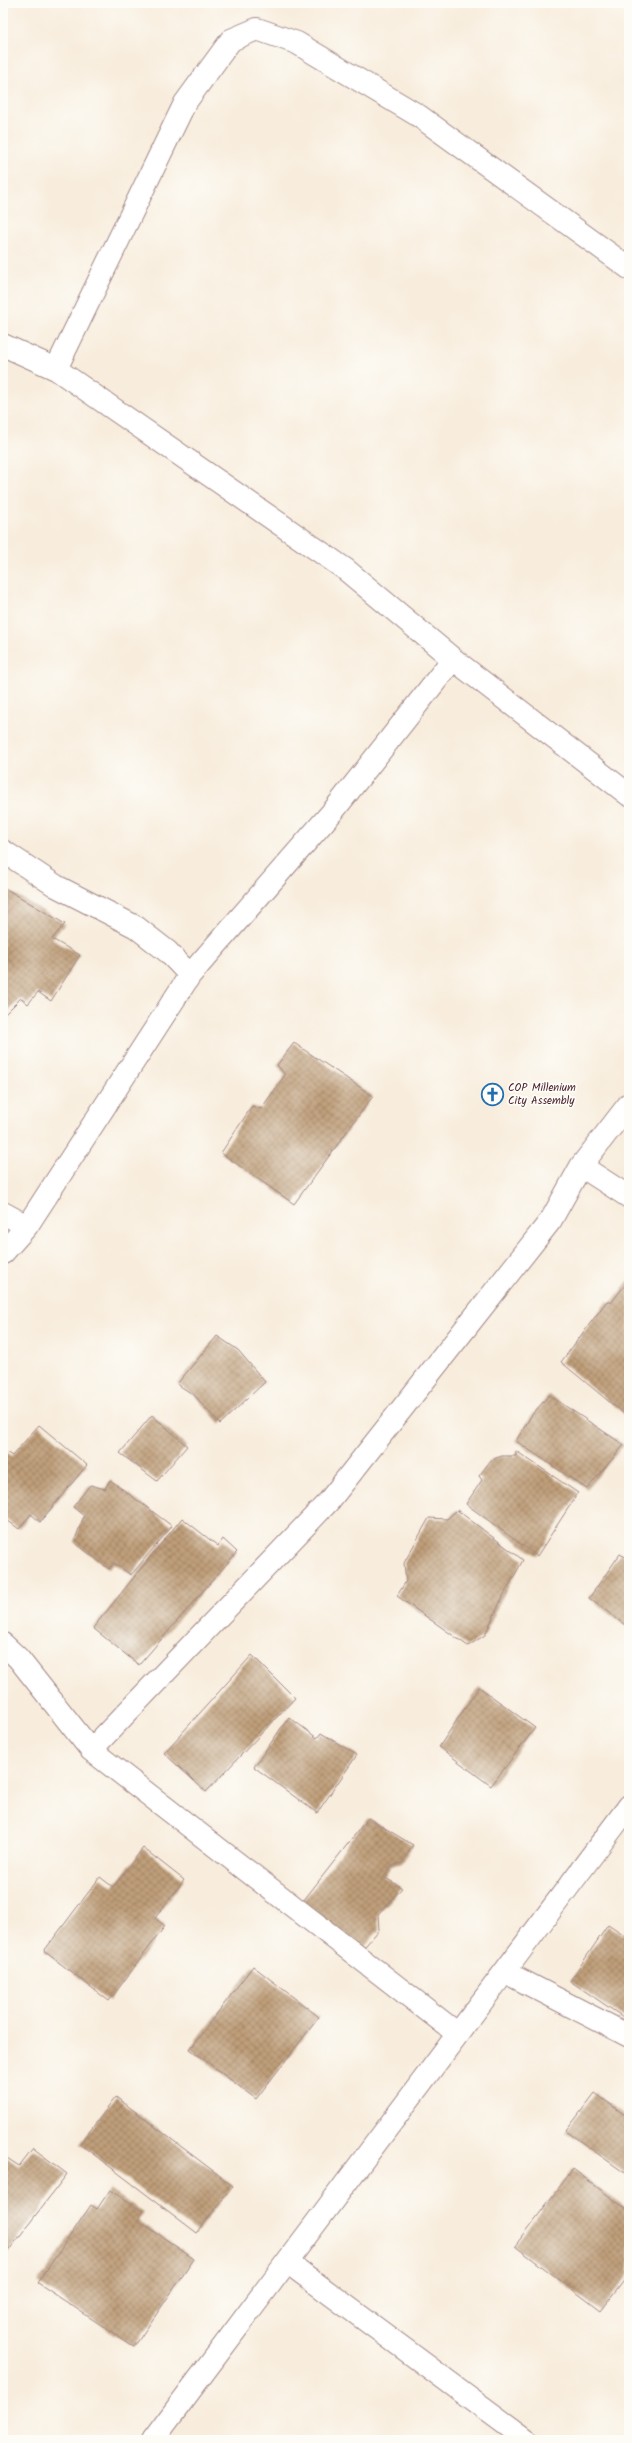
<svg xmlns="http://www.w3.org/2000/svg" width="632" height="2443" font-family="Kalam,sans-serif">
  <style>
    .building { fill: url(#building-cross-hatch) }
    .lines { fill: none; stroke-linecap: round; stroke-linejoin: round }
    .minor-casing { stroke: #a18684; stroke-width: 24 }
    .minor { stroke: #fff; stroke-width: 22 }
    .labels { text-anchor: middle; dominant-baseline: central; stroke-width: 3.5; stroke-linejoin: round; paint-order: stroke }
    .poi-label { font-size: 11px; fill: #4a1f2b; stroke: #fdfcf7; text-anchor: start }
  </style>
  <defs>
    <pattern id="building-cross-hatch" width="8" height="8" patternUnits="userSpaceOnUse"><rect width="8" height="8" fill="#bf9f7a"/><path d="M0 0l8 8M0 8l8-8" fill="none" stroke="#9d8164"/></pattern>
  </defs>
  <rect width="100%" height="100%" fill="#fdfcf7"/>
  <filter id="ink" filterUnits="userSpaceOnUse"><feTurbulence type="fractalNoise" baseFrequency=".025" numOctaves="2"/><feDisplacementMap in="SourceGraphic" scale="8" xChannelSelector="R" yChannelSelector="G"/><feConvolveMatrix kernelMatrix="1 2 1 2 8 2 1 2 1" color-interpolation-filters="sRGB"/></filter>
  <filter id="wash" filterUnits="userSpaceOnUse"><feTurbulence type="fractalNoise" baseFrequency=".012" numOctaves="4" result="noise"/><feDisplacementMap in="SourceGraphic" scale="16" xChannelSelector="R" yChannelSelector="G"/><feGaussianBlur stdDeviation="0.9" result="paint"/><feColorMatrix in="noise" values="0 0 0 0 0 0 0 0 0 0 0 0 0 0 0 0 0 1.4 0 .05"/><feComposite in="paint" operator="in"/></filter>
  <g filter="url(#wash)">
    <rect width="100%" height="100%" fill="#f8eddd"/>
    <g id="blocks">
      <path class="building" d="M 3,887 L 65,924 L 52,939 L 80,955 L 51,1001 L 38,992 L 28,1004 L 21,998 L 3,1016 Z
        M 294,1043 L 373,1096 L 294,1204 L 221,1153 L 252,1106 L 261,1109 L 285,1075 L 277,1065 Z
        M 629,1280 L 629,1418 L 561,1362 L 607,1301 L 611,1303 Z
        M 217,1336 L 238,1350 L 265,1382 L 220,1424 L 194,1395 L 177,1384 Z
        M 549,1395 L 624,1445 L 587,1489 L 516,1441 L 531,1416 Z
        M 152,1415 L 187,1446 L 157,1481 L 120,1453 Z
        M 39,1425 L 87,1465 L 40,1522 L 31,1514 L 19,1529 L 3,1517 L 3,1450 L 12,1456 Z
        M 516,1451 L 578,1493 L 537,1556 L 466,1504 L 482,1480 L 479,1476 L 491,1460 L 502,1456 L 516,1456 Z
        M 110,1480 L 172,1526 L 131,1575 L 114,1563 L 109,1569 L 74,1542 L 84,1516 L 73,1507 L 90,1485 L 105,1489 Z
        M 457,1510 L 523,1560 L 501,1600 L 485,1635 L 468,1646 L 397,1596 L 406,1581 L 404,1563 L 429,1518 L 447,1519 Z
        M 182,1518 L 218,1546 L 223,1539 L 237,1552 L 139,1665 L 93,1628 Z
        M 620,1554 L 629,1559 L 629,1628 L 589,1598 Z
        M 252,1655 L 295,1698 L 206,1792 L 164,1753 Z
        M 479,1687 L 535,1728 L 491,1786 L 439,1747 Z
        M 289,1717 L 317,1738 L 321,1733 L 357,1755 L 317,1813 L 254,1767 Z
        M 368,1818 L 413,1845 L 402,1863 L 391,1866 L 384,1877 L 402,1888 L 378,1914 L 379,1930 L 361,1951 L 300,1905 Z
        M 143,1848 L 184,1880 L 155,1918 L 165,1926 L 109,2001 L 44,1951 L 100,1877 L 113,1887 Z
        M 608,1925 L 629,1939 L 629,2021 L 570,1981 Z
        M 253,1966 L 319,2017 L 256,2099 L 190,2049 Z
        M 595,2093 L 629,2118 L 629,2176 L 566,2131 Z
        M 116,2097 L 233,2186 L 197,2233 L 80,2144 Z
        M 33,2148 L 67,2174 L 3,2258 L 3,2163 L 7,2158 L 19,2166 Z
        M 573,2169 L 629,2211 L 629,2274 L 601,2311 L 515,2246 Z
        M 110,2190 L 143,2212 L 138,2220 L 194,2259 L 134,2347 L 38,2283 L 91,2205 L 97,2209 Z"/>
    </g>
  </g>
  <g filter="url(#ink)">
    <use href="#blocks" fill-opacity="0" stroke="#a18684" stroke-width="1"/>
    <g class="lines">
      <defs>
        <path id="minor" d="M 3,345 L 56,369 L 345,569 L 453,659 L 629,795
          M 56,369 L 185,103 L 231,40 L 257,29 L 297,43 L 419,116 L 629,268
          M 3,851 L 56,886 L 136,927 L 168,952 L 190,975
          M 581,1166 L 629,1197
          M 3,1213 L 27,1226 L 190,975 L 334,810 L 453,659
          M 3,1253 L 27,1226
          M 3,1644 L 18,1658 L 91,1750 L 458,2034
          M 91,1750 L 329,1501 L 551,1220 L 581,1166 L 629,1104
          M 505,1972 L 629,2036
          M 287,2262 L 527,2440
          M 153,2440 L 629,1806"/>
      </defs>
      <use href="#minor" class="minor-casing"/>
      <use href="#minor" class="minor"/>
    </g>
  </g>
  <defs>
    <symbol id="church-ring" viewBox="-11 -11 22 22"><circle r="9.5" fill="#fdfcf7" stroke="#1f6fb2" stroke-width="1.5"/><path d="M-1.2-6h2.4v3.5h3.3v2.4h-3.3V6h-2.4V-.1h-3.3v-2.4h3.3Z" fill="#1f6fb2"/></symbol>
  </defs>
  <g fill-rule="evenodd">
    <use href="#church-ring" x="480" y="1082" width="25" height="25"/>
  </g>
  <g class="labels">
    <g class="poi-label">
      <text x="508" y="1088">COP Millenium<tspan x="508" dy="13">City Assembly</tspan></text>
    </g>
  </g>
  <rect width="632" height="2443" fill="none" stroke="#fdfcf7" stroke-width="16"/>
</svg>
